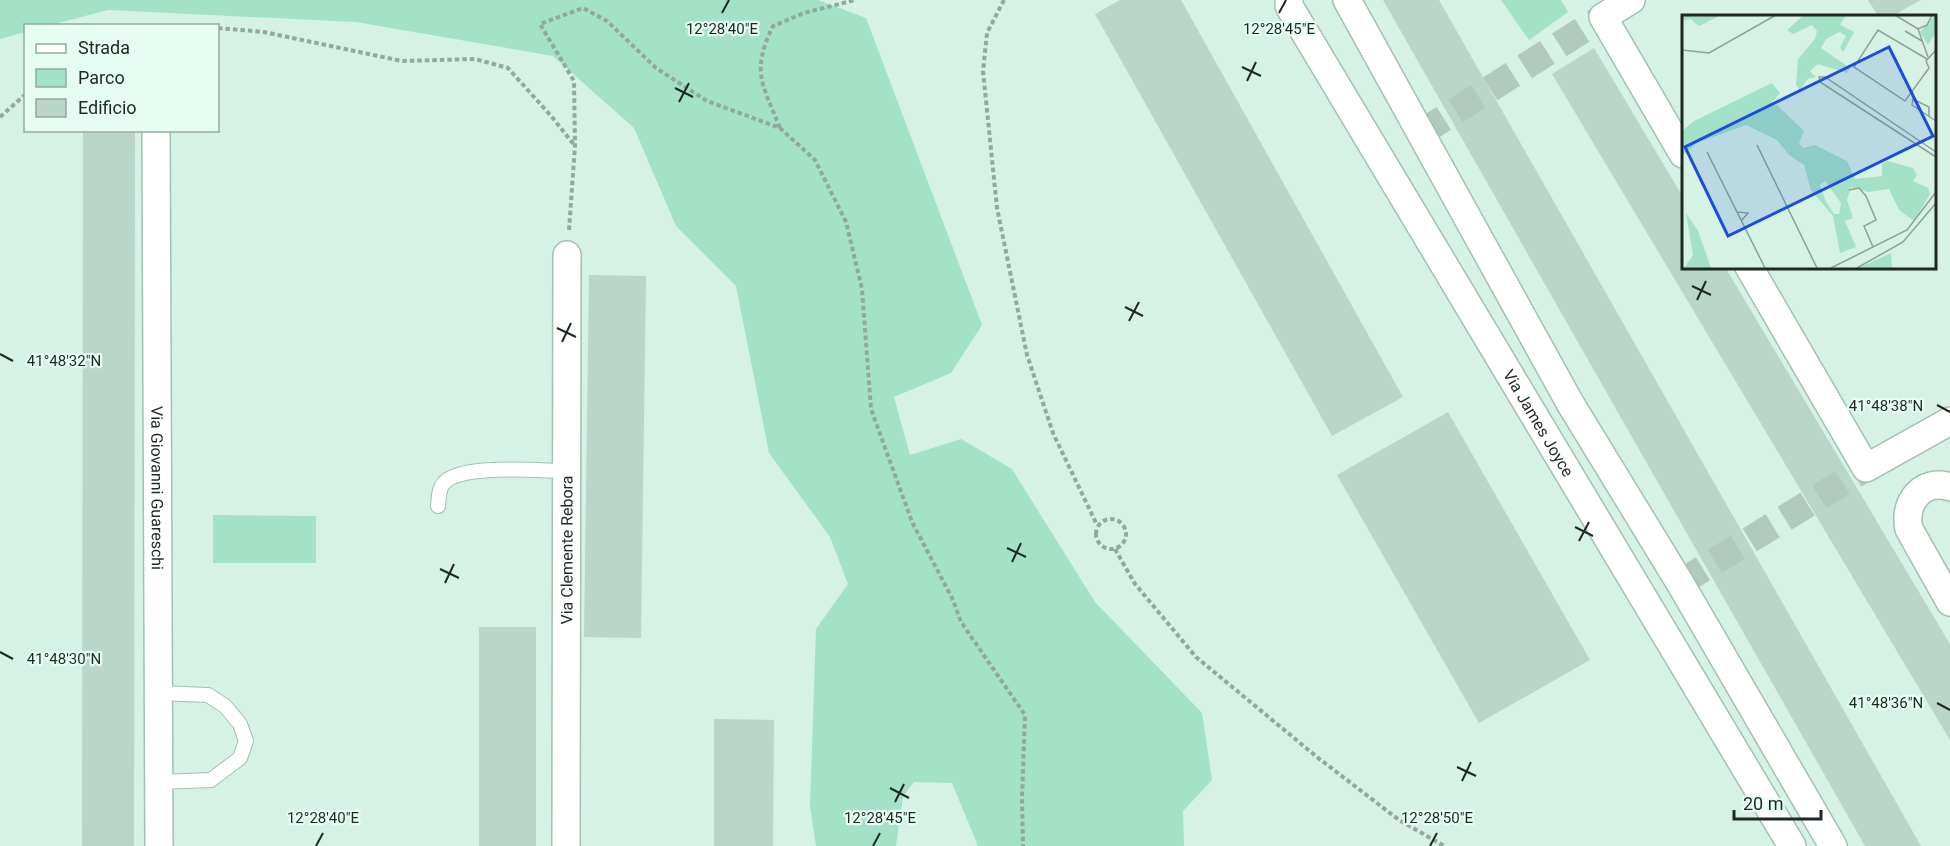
<svg xmlns="http://www.w3.org/2000/svg" width="1950" height="846" font-family="Roboto,sans-serif">
  <style>
    .green { fill: #a3e2c6 }
    .building { fill: #b9d6c8 }
    .lines { fill: none; stroke-linecap: round; stroke-linejoin: round }
    .minor-tunnel { stroke: #b0cabe; stroke-width: 27; stroke-dasharray: 27 14; stroke-linecap: butt }
    .service-casing { stroke: #a3c0b2; stroke-width: 16 }
    .minor-casing { stroke: #a3c0b2; stroke-width: 30 }
    .path { stroke: #92a89d; stroke-width: 4; stroke-dasharray: 4.5 3; stroke-linecap: butt }
    .service { stroke: #fff; stroke-width: 14 }
    .minor { stroke: #fff; stroke-width: 27 }
    .ticks { fill: none; stroke: #1e2924; stroke-width: 2 }
    .labels { text-anchor: middle; dominant-baseline: central; stroke-width: 4.5; stroke-linejoin: round; paint-order: stroke }
    .street-label { font-size: 16px; fill: #1e2924; stroke: #e6fef2 }
    .inset-road { fill: none; stroke: #8ca297; stroke-width: 1.5 }
    .view { fill: #1d4ed8; fill-opacity: 0.15; stroke: #1d4ed8; stroke-width: 3 }
    .inset-edge { fill: none; stroke: #1e2924; stroke-width: 3 }
    .ticks-label { font-size: 15px; text-anchor: middle; fill: #1e2924; stroke: #e6fef2; stroke-width: 4.5; stroke-linejoin: round; paint-order: stroke }
  </style>
  <rect width="100%" height="100%" fill="#d5f2e4"/>
  <path class="green" d="M 0,0 L 818,0 L 866,18 L 982,325 L 951,373 L 894,397 L 910,455 L 961,439 L 1012,469 L 1095,602 L 1202,713 L 1212,780 L 1183,811 L 1184,846 L 978,846 L 952,783 L 914,782 L 903,796 L 896,846 L 816,846 L 810,806 L 816,629 L 848,584 L 830,537 L 769,453 L 736,286 L 676,226 L 634,128 L 553,56 L 356,22 L 108,10 L 51,25 L 26,26 L 25,32 L 0,39 Z
    M 1501,0 L 1561,0 L 1568,12 L 1529,40 Z
    M 213,515 L 316,516 L 316,563 L 213,563 Z"/>
  <path class="building" d="M 1120,0 L 1181,0 L 1403,397 L 1332,436 L 1095,14 Z
    M 1383,0 L 1439,0 L 1921,846 L 1865,846 Z
    M 1868,0 L 1921,0 L 1892,16 L 1878,16 Z
    M 1594,48 L 1683,197 L 1683,267 L 1725,267 L 1950,644 L 1950,740 L 1552,74 Z
    M 83,133 L 135,133 L 134,846 L 82,846 Z
    M 589,275 L 646,276 L 641,638 L 584,637 Z
    M 1448,412 L 1590,660 L 1479,723 L 1337,475 Z
    M 479,627 L 536,627 L 536,846 L 479,846 Z
    M 714,719 L 774,720 L 773,846 L 714,846 Z"/>
  <g class="lines">
    <path class="minor-tunnel" d="M 1421,133 L 1603,17
      M 1680,583 L 1866,468"/>
    <defs>
      <path id="service" d="M 438,506 C 439,499 438,490 443,484 C 459,463 540,471 566,471
        M 158,693 L 208,695 L 225,706 L 240,724 L 246,741 L 240,758 L 211,780 L 159,782"/>
      <g id="minor">
        <path id="s1" d="M 1289,0 L 1289,6 L 1792,846"/>
        <path d="M 1347,0 L 1570,403 L 1680,583 L 1833,846"/>
        <path d="M 1631,0 L 1603,17 L 1683,154"/>
        <path id="s2" d="M 156,130 L 159,846"/>
        <path d="M 1749,267 L 1866,468 L 1950,421"/>
        <path d="M 1950,487 C 1922,478 1903,503 1909,529 L 1950,602"/>
        <path id="s3" d="M 566,846 L 567,255"/>
      </g>
    </defs>
    <use href="#service" class="service-casing"/>
    <use href="#minor" class="minor-casing"/>
    <path class="path" d="M 1004,0 L 987,33 L 983,71 L 997,208 L 1027,355 L 1053,433 L 1097,525
      M 180,26 L 188,26
      M 218,28 L 264,32 L 402,61 L 475,59 L 508,68 L 552,117 L 575,146
      M 0,117 L 26,94
      M 780,128 C 762,83 751,72 773,26 L 804,13 L 855,0
      M 569,230 L 575,146 L 574,81 L 540,24 L 583,8 L 607,21 L 656,68 L 707,101 L 780,128 L 815,160 L 846,222 L 862,289 L 871,409 L 912,522 L 953,600 L 961,622 L 1025,715 L 1022,798 L 1023,846
      M1096 534a15 15 0 1 1 30 0a15 15 0 1 1-30 0Z
      M 1115,549 L 1135,584 L 1196,657 L 1317,757 L 1399,820 L 1444,846"/>
    <use href="#service" class="service"/>
    <use href="#minor" class="minor"/>
  </g>
  <path class="ticks" d="M 722,13 L 729,0M 1279,13 L 1286,0M 1242,67 L 1261,76M 1247,81 L 1256,62M 675,88 L 693,97M 679,102 L 689,83M 1692,286 L 1711,295M 1697,300 L 1706,281M 1125,307 L 1143,316M 1129,321 L 1139,302M 557,328 L 576,337M 562,342 L 571,323M 0,354 L 13,361M 1937,405 L 1950,412M 1575,527 L 1593,536M 1579,541 L 1589,522M 1007,548 L 1026,557M 1012,562 L 1021,543M 440,569 L 459,578M 445,583 L 454,564M 0,652 L 13,659M 1937,703 L 1950,710M 1457,767 L 1476,776M 1462,781 L 1471,762M 890,788 L 909,798M 895,802 L 904,784M 316,846 L 323,833M 873,846 L 880,833M 1430,846 L 1437,833"/>
  <g class="labels">
    <g class="street-label">
      <text stroke="none"><textPath href="#s1" startOffset="492">Via James Joyce</textPath></text>
      <text stroke="none"><textPath href="#s2" startOffset="358">Via Giovanni Guareschi</textPath></text>
      <text stroke="none"><textPath href="#s3" startOffset="296">Via Clemente Rebora</textPath></text>
    </g>
  </g>
  <g transform="translate(1682 15)">
    <rect width="254" height="254" fill="#d5f2e4"/>
    <path d="M 0,0 L 39,0 L 17,11 L 9,4 L 0,6 ZM 122,0 L 164,0 L 158,10 L 172,17 L 161,37 L 158,32 L 164,21 L 158,17 L 144,24 L 139,33 L 168,53 L 165,58 L 136,49 L 128,56 L 134,62 L 126,64 L 118,75 L 114,70 L 116,44 L 133,24 L 135,16 L 130,10 L 111,19 L 105,15 ZM 253,0 L 253,19 L 246,30 L 238,17 ZM 90,68 L 98,78 L 88,90 L 95,90 L 122,116 L 117,128 L 121,133 L 133,130 L 165,146 L 173,164 L 200,161 L 200,149 L 205,146 L 231,153 L 235,160 L 231,166 L 246,173 L 248,179 L 232,206 L 217,195 L 207,174 L 186,177 L 169,172 L 165,185 L 171,203 L 163,206 L 174,232 L 158,238 L 151,201 L 129,175 L 122,150 L 107,140 L 95,125 L 64,110 L 15,128 L 0,141 L 0,116 L 12,106 ZM 143,166 L 159,188 L 157,199 L 152,199 L 144,187 L 138,170 ZM 4,198 L 16,216 L 29,253 L 2,253 L 11,240 ZM 209,238 L 210,253 L 178,253 L 179,252 Z" fill="#a3e2c6" fill-rule="evenodd"/>
    <path class="inset-road" d="M 213,0 L 236,14 L 245,10 L 250,0M 236,14 L 246,42M 223,16 L 240,26M 0,35 L 27,38 L 94,0M 245,44 L 196,15 L 172,52 L 223,86 L 247,53M 247,53 L 244,46 L 254,35M 247,101 L 247,92 L 231,84 L 230,90 L 254,106M 75,130 L 135,253M 25,137 L 83,253M 254,137 L 143,62 L 137,62 L 138,67 L 254,142M 167,175 L 177,173 L 184,181 L 194,205 L 182,211 L 191,232M 55,197 L 66,198 L 59,206M 149,253 L 225,215 L 254,177M 175,253 L 221,227 L 254,188"/>
    <path class="view" d="M 207,32 L 251,121 L 46,221 L 3,132 Z"/>
    <rect width="254" height="254" class="inset-edge"/>
  </g>
  <g class="ticks-label">
    <text x="722" y="34">12°28'40"E</text>
    <text x="1279" y="34">12°28'45"E</text>
    <text x="64" y="366">41°48'32"N</text>
    <text x="1886" y="411">41°48'38"N</text>
    <text x="64" y="664">41°48'30"N</text>
    <text x="1886" y="708">41°48'36"N</text>
    <text x="323" y="823">12°28'40"E</text>
    <text x="880" y="823">12°28'45"E</text>
    <text x="1437" y="823">12°28'50"E</text>
  </g>
  <rect x="24" y="24" width="195" height="108" fill="#e6fef2" stroke="#96a9a0" stroke-width="1.5"/>
  <rect x="36" y="44" width="30" height="9" fill="#ffffff" stroke="#96a9a0" stroke-width="1.5"/>
  <text x="78" y="54" font-size="18" fill="#1e2924">Strada</text>
  <rect x="36" y="69" width="30" height="18" fill="#a3e2c6" stroke="#96a9a0" stroke-width="1.5"/>
  <text x="78" y="84" font-size="18" fill="#1e2924">Parco</text>
  <rect x="36" y="99" width="30" height="18" fill="#b9d6c8" stroke="#96a9a0" stroke-width="1.5"/>
  <text x="78" y="114" font-size="18" fill="#1e2924">Edificio</text>
  <path d="M1734 810v9h87v-9" fill="none" stroke="#1e2924" stroke-width="3"/>
  <text x="1743" y="810" font-size="18" fill="#1e2924" stroke="#e6fef2" stroke-width="4.5" paint-order="stroke">20 m</text>
</svg>
